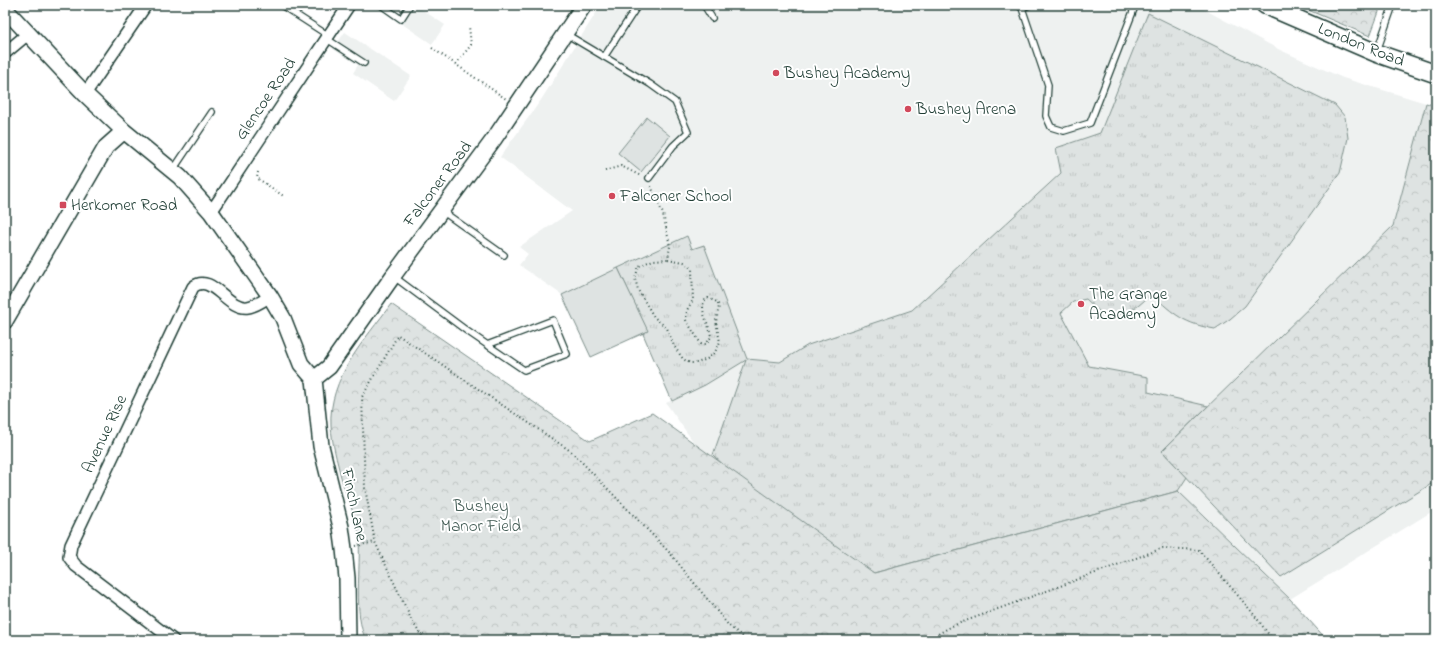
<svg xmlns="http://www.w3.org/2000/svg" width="1441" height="645" font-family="'Indie Flower',sans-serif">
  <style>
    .built { fill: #eef1f0 }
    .grass { fill: url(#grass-tufts); stroke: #7e908b }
    .forest { fill: url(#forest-crowns); stroke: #7e908b }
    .pitch { fill: #dee3e2; stroke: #7e908b }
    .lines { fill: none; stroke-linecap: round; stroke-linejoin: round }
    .lane-casing { stroke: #1f3d34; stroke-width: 8 }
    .street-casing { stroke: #1f3d34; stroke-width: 14 }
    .secondary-casing { stroke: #1f3d34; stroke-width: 18 }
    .primary-casing { stroke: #1f3d34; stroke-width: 20 }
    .path { stroke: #1f3d34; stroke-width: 2; stroke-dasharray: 1 3; stroke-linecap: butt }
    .lane { stroke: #fff; stroke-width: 5.5 }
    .street { stroke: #fff; stroke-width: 11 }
    .secondary { stroke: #fff; stroke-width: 15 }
    .primary { stroke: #fff; stroke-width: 17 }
    .poi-dot { fill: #d1495b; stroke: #fff; stroke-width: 1.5 }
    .labels { text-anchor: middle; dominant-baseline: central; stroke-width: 4; stroke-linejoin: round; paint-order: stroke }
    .street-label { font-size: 17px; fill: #1f3d34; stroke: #fff }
    .poi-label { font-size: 17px; fill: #1f3d34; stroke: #fff; text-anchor: start }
    .park-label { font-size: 17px; fill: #455e57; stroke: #fff }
  </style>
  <defs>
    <pattern id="grass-tufts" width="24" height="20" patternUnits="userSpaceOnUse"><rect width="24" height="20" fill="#dee3e2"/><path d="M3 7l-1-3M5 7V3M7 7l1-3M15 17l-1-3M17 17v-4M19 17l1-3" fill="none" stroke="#bec4c2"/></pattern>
    <pattern id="forest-crowns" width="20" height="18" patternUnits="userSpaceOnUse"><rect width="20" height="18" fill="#dee3e2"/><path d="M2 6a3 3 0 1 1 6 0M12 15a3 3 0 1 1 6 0" fill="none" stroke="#bec4c2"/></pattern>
  </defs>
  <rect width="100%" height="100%" fill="#fff"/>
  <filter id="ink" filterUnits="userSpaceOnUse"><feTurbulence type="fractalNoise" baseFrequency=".025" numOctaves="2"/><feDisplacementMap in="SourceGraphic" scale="8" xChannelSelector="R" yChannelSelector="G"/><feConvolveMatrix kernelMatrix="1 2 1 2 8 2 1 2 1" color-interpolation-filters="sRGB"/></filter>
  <g filter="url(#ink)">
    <path class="built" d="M 374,5 L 388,5 L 397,11 L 401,5 L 415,5 L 445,25 L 432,44 Z
      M 601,5 L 1196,5 L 1280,50 L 1343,78 L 1426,103 L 1393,226 L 1436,232 L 1436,509 L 1290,599 L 1178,491 L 874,573 L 759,535 L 666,403 L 705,385 L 746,359 L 704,245 L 692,249 L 687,236 L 648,331 L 591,357 L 562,295 L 519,265 L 528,254 L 519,247 L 572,211 L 500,157 L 541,100 Z
      M 345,32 L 411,76 L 394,101 L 353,73 L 358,65 L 333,49 Z"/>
    <path class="grass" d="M 1148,13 L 1335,105 L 1345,117 L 1348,138 L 1340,173 L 1245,306 L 1230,319 L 1215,329 C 1185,324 1174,315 1152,294 L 1138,306 L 1121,314 L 1100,312 L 1086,299 L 1073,302 L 1061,313 L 1089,366 L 1148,377 L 1148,392 L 1208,406 L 1162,451 L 1187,477 L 1178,491 L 874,573 L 804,541 L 713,455 L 746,360 L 705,385 L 672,401 L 643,334 L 647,331 L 618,268 L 687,236 L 692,249 L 704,245 L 747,359 L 780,362 L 808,345 L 912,310 L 1061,173 L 1056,148 L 1100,133 Z"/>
    <path class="forest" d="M 1311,5 L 1378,5 L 1379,12 L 1370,36 L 1308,10 Z
      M 1426,103 L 1436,106 L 1436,481 L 1281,577 L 1162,451 L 1393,226 Z
      M 391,304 L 590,441 L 652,413 L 874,573 L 1178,491 L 1290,599 L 1327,640 L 366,640 C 353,614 361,567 359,538 C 357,518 346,496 341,477 C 337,461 332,443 331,426 C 328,378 365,340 391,304 Z"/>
    <path class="pitch" d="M 647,117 L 670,136 L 641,172 L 618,153 Z
      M 618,268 L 648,331 L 591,357 L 562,295 Z"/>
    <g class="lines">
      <defs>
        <path id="lane" d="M 281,5 L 329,36
          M 381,5 L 401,19 L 410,5
          M 704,5 L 712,18
          M 1018,5 L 1022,8 L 1048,85 L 1046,116 L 1051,127 L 1064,131 L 1090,123 L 1134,9 L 1132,5
          M 1022,8 L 1029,5
          M 566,34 L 650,84 L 675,102 L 688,132 L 673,146 L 649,178
          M 327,39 L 364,63
          M 1377,51 L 1393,5
          M 604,57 L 638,5
          M 173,170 L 212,112
          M 442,211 L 504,255
          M 393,276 L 467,331 L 524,370 L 567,354 L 553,320 L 487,345"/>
        <path id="street" d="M 5,53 L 29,33
          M 85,94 L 146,5
          M 211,212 L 349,5
          M 173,640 L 76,566 L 69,557 L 71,545 L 193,287 C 212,272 227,310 248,307 C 256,306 264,300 270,296"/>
        <path id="secondary" d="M 5,9 L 85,94 L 124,131 L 180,177 L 211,212 L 270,296 L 283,318 L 301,364 L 314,379
          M 5,321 L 106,147 L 124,131
          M 314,379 L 329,367 L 393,276 L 494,139 L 584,5
          M 314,379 L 321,446 L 341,527 L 344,549 L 347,578 L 348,640"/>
        <path id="primary" d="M 1265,5 L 1376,53 L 1436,74"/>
      </defs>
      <use href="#lane" class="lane-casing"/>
      <use href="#street" class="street-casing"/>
      <use href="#secondary" class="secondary-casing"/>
      <use href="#primary" class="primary-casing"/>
      <path class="path" d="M 432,48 L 506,99
        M 456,64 L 471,45 L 469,26
        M 605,171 L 621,166 L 641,176
        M 258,172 L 257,178 L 285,197
        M 651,186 L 663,214 L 670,246 L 668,259
        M 668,259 L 684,262 L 692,268 L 693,300 L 687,310 L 686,320 L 701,344 L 706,344 L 711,337 C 710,324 700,314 704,301 L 708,298 L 717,302 L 719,306 L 716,322 L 720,342 L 715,352 L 707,359 L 697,363 L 690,363 L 683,359 L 674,346 L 667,328 L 654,317 L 638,290 L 635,278 L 639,266 L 653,260 Z
        M 356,546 L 375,542
        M 424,640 L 412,621 L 375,542 L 365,488 L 362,397 L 398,335 L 572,452 L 670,553 L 729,626 L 747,640
        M 928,640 L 952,626 L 1163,548 L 1199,550 L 1252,612 L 1273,640"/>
      <use href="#lane" class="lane"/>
      <use href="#street" class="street"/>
      <use href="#secondary" class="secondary"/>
      <use href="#primary" class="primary"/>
    </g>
  </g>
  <g class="poi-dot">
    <circle cx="776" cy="73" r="4"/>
    <circle cx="908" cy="109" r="4"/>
    <circle cx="612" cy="196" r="4"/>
    <rect x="59" y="201" width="8" height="8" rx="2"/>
    <circle cx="1081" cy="304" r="4"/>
  </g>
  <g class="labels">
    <g class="street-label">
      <text transform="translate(1361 45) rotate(22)">London Road</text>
      <text transform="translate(266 99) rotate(-56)">Glencoe Road</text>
      <text transform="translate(438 184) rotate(-53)">Falconer Road</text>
      <text transform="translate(105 434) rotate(-65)">Avenue Rise</text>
      <text transform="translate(354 505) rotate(78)">Finch Lane</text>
    </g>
    <g class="poi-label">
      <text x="784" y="73">Bushey Academy</text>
      <text x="916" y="109">Bushey Arena</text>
      <text x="620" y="196">Falconer School</text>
      <text x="71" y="205">Herkomer Road</text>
      <text x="1089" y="294">The Grange<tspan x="1089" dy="20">Academy</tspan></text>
    </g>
    <g class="park-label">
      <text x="481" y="506">Bushey<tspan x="481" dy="20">Manor Field</tspan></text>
    </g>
  </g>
  <rect width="1441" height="645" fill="none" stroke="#fff" stroke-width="20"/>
  <rect x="10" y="10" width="1421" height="625" fill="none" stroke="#1f3d34" stroke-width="1.5" filter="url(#ink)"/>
</svg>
